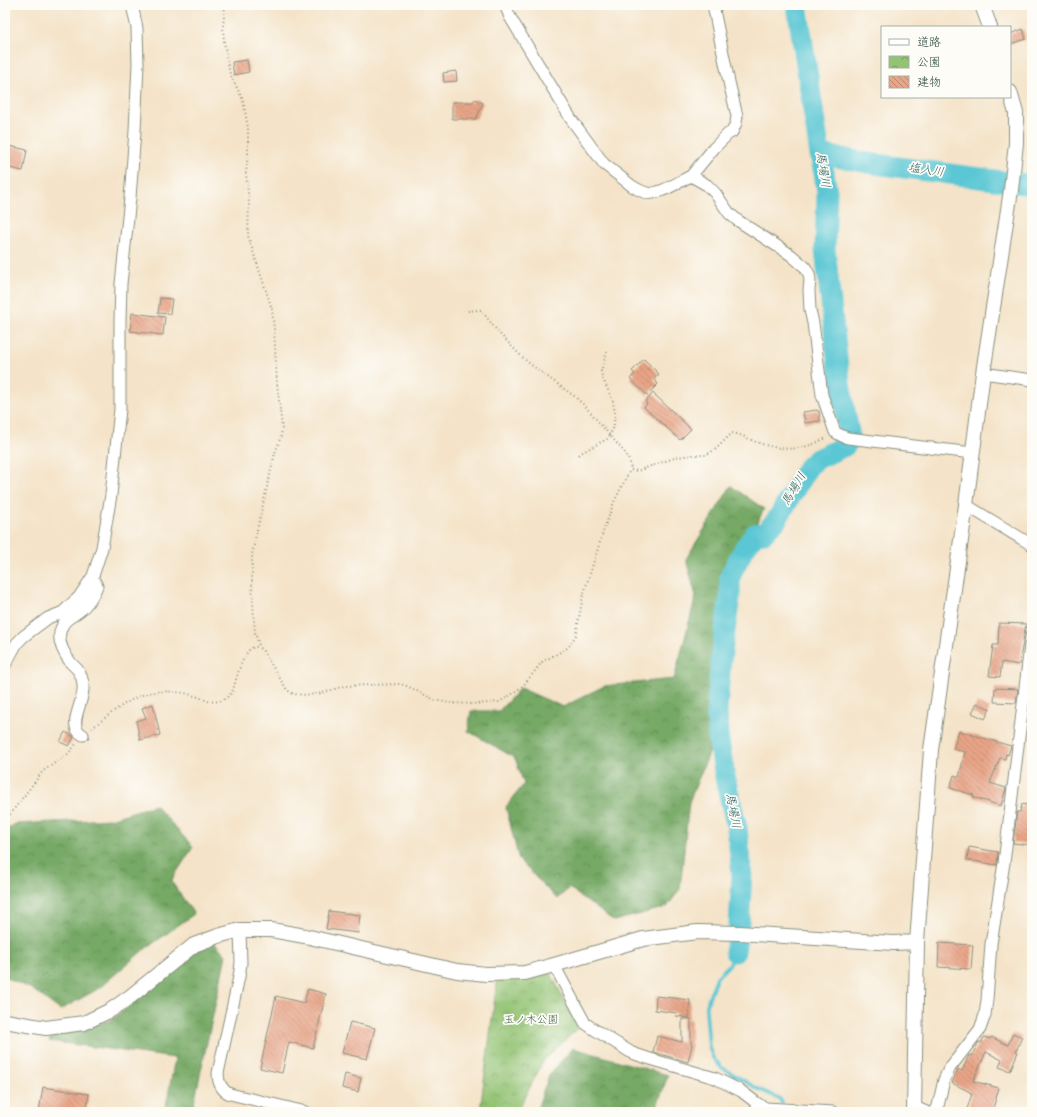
<svg xmlns="http://www.w3.org/2000/svg" width="1037" height="1117" font-family="Kalam,'Klee One',sans-serif">
  <style>
    .forest { fill: url(#forest-crowns); stroke: #4a734c }
    .park { fill: url(#park-crowns); stroke: #598054 }
    .lines { fill: none; stroke-linecap: round; stroke-linejoin: round }
    .stream { stroke: #5bc7d4; stroke-width: 3.5 }
    .river { stroke: #5bc7d4; stroke-width: 21 }
    .building { fill: url(#building-back-hatch) }
    .minor-casing { stroke: #8a907e; stroke-width: 13 }
    .tertiary-casing { stroke: #8a907e; stroke-width: 16 }
    .path { stroke: #8a907e; stroke-width: 2; stroke-dasharray: 1 3; stroke-linecap: butt }
    .minor { stroke: #fff; stroke-width: 11 }
    .tertiary { stroke: #fff; stroke-width: 14 }
    .labels { text-anchor: middle; dominant-baseline: central; stroke-width: 3.5; stroke-linejoin: round; paint-order: stroke }
    .park-label { font-size: 11px; fill: #3c5e44; stroke: #fdfcf7 }
    .water-label { font-size: 12px; font-style: italic; fill: #2e605c; stroke: #fdfcf7 }
  </style>
  <defs>
    <pattern id="forest-crowns" width="20" height="18" patternUnits="userSpaceOnUse"><rect width="20" height="18" fill="#76a965"/><path d="M2 6a3 3 0 1 1 6 0M12 15a3 3 0 1 1 6 0" fill="none" stroke="#608b54"/></pattern>
    <pattern id="park-crowns" width="20" height="18" patternUnits="userSpaceOnUse"><rect width="20" height="18" fill="#93c373"/><path d="M2 6a3 3 0 1 1 6 0M12 15a3 3 0 1 1 6 0" fill="none" stroke="#77a05f"/></pattern>
    <pattern id="building-back-hatch" width="6" height="6" patternUnits="userSpaceOnUse"><rect width="6" height="6" fill="#e9a487"/><path d="M-1 5l2 2M0 0l6 6M5-1l2 2" fill="none" stroke="#bc876f"/></pattern>
  </defs>
  <rect width="100%" height="100%" fill="#fdfcf7"/>
  <filter id="ink" filterUnits="userSpaceOnUse"><feTurbulence type="fractalNoise" baseFrequency=".025" numOctaves="2"/><feDisplacementMap in="SourceGraphic" scale="8" xChannelSelector="R" yChannelSelector="G"/><feConvolveMatrix kernelMatrix="1 2 1 2 8 2 1 2 1" color-interpolation-filters="sRGB"/></filter>
  <filter id="wash" filterUnits="userSpaceOnUse"><feTurbulence type="fractalNoise" baseFrequency=".012" numOctaves="4" result="noise"/><feDisplacementMap in="SourceGraphic" scale="16" xChannelSelector="R" yChannelSelector="G"/><feGaussianBlur stdDeviation="0.9" result="paint"/><feColorMatrix in="noise" values="0 0 0 0 0 0 0 0 0 0 0 0 0 0 0 0 0 1.4 0 .05"/><feComposite in="paint" operator="in"/></filter>
  <g filter="url(#wash)">
    <rect width="100%" height="100%" fill="#f4e3c8"/>
    <path class="forest" d="M 731,486 L 764,509 L 725,586 L 711,680 L 709,753 L 689,802 L 680,889 L 667,907 L 614,921 L 569,888 L 557,899 L 519,860 L 506,807 L 524,784 L 515,758 L 468,731 L 471,711 L 499,711 L 520,688 L 563,707 L 604,686 L 674,679 L 696,596 L 686,559 Z
      M 155,805 L 193,847 L 171,881 L 194,914 L 141,952 L 98,989 L 60,1010 L 32,989 L 5,977 L 5,831 L 15,824 L 110,819 Z
      M 212,940 L 226,955 L 192,1112 L 165,1112 L 175,1058 L 49,1041 L 51,1037 L 111,1020 L 149,990 L 181,953 Z
      M 573,1048 L 668,1075 L 655,1112 L 536,1112 L 549,1075 Z"/>
    <path class="park" d="M 550,972 L 578,1028 L 544,1060 L 517,1112 L 480,1112 L 497,981 Z"/>
    <g class="lines">
      <path class="stream" d="M 735,952 L 733,958 L 729,965 L 717,977 L 709,997 L 706,1010 L 709,1047 L 713,1058 L 721,1067 L 758,1089 L 779,1098 L 782,1103"/>
      <path class="river" d="M 820,155 L 821,154 L 868,163 L 1032,185
        M 735,952 L 739,925 L 742,874 L 737,828 L 726,782 L 718,736 L 717,708 L 721,659 L 730,596 L 730,577 L 733,570 L 744,549 L 755,534 L 764,533 L 776,521 L 808,467 L 817,459 L 845,446 L 849,441 L 849,432 L 840,384 L 825,249 L 827,192 L 824,173 L 820,155 L 797,5"/>
    </g>
    <g id="blocks">
      <path class="building" d="M 1023,29 L 1026,39 L 1010,44 L 1010,34 Z
        M 247,60 L 249,72 L 234,75 L 232,62 Z
        M 456,71 L 457,81 L 444,82 L 443,73 Z
        M 475,99 L 483,103 L 476,119 L 452,119 L 452,102 L 473,102 Z
        M 5,145 L 27,150 L 23,171 L 5,167 Z
        M 160,298 L 172,299 L 170,314 L 158,313 Z
        M 132,313 L 165,317 L 163,335 L 130,331 Z
        M 644,359 L 659,374 L 654,379 L 658,384 L 647,395 L 630,379 L 635,374 L 632,371 Z
        M 653,393 L 691,429 L 680,440 L 644,407 L 647,404 L 645,402 Z
        M 817,410 L 817,411 L 819,411 L 820,421 L 805,423 L 803,412 Z
        M 999,623 L 1026,624 L 1019,665 L 1002,662 L 1000,677 L 989,676 L 993,645 L 998,645 Z
        M 995,688 L 1018,689 L 1016,703 L 994,702 Z
        M 977,703 L 990,709 L 985,719 L 972,713 Z
        M 153,704 L 160,735 L 140,740 L 136,721 L 146,718 L 142,708 Z
        M 959,731 L 1011,746 L 1008,755 L 1006,754 L 1005,759 L 1000,758 L 990,783 L 1006,788 L 1001,806 L 973,797 L 974,795 L 950,788 L 954,775 L 959,777 L 965,752 L 953,749 Z
        M 65,732 L 74,737 L 69,746 L 60,742 Z
        M 1022,804 L 1032,806 L 1031,845 L 1013,843 L 1017,812 L 1020,812 Z
        M 969,847 L 998,852 L 997,865 L 967,860 Z
        M 329,911 L 360,915 L 358,933 L 326,929 Z
        M 939,943 L 973,945 L 971,969 L 938,967 Z
        M 308,989 L 326,994 L 313,1048 L 289,1042 L 282,1073 L 260,1068 L 276,996 L 304,1003 Z
        M 656,996 L 690,1000 L 689,1018 L 676,1016 L 677,1013 L 655,1010 Z
        M 682,1019 L 691,1019 L 691,1044 L 692,1045 L 688,1062 L 653,1052 L 657,1036 L 682,1042 Z
        M 350,1022 L 375,1028 L 367,1059 L 342,1053 Z
        M 1013,1033 L 1022,1037 L 1016,1051 L 1018,1052 L 1010,1071 L 999,1067 L 1002,1060 L 986,1052 L 973,1081 L 999,1088 L 992,1112 L 966,1112 L 972,1094 L 970,1094 L 970,1092 L 952,1083 L 958,1069 L 962,1071 L 969,1055 L 972,1056 L 978,1043 L 979,1042 L 981,1043 L 984,1037 L 990,1039 L 991,1037 L 1008,1045 Z
        M 345,1074 L 361,1078 L 358,1092 L 342,1088 Z
        M 43,1087 L 89,1094 L 86,1112 L 39,1112 Z"/>
    </g>
  </g>
  <g filter="url(#ink)">
    <use href="#blocks" fill-opacity="0" stroke="#8a907e" stroke-width="1"/>
    <g class="lines">
      <defs>
        <path id="minor" d="M 505,5 L 510,17 L 571,119 L 604,164 L 632,186 C 637,189 642,192 647,193 C 658,196 680,181 691,176 L 707,185 L 715,193 L 729,213 L 737,220 L 791,255 L 805,267 L 809,274 L 810,280 L 809,290 L 810,310 L 813,323 L 822,395 L 835,432 L 842,436 L 848,438 L 972,453
          M 691,176 L 714,148 L 728,134 L 732,132 L 736,123 L 737,116 L 729,82 L 714,10 L 717,5
          M 983,373 L 1032,380
          M 966,505 L 1032,545
          M 5,665 L 17,643 L 24,636 L 48,618 L 63,612 L 79,597 L 93,576 L 102,548 L 111,495 L 120,409 L 120,321 L 121,284 L 130,198 L 135,131 L 138,64 L 137,28 L 132,5
          M 83,735 C 81,734 80,733 78,731 C 70,720 85,699 83,686 C 83,681 81,674 77,669 C 75,667 73,665 71,663 C 64,654 58,643 60,632 C 64,617 72,618 82,609 C 89,602 94,594 97,586 L 95,582 L 90,580
          M 240,930 L 241,963 L 239,977 L 218,1073 C 218,1082 221,1090 230,1094 L 306,1112
          M 554,965 L 585,1023 L 592,1028 L 632,1053 L 647,1058 L 715,1078 L 741,1091 L 758,1104 L 766,1108 L 833,1112
          M 915,1107 L 926,1112
          M 933,1112 L 936,1111 L 938,1106 L 944,1080 L 949,1069 L 980,1029 L 985,1015 L 987,1000 L 991,944 L 1004,863 L 1032,629"/>
        <path id="tertiary" d="M 982,5 L 990,27
          M 5,1021 L 46,1028 L 84,1023 L 111,1010 L 131,996 L 194,945 L 218,936 L 240,930 L 271,930 L 305,936 L 457,971 L 486,974 L 525,973 L 554,965 L 643,939 L 697,932 L 740,933 L 893,943 L 917,942
          M 914,1112 L 917,942 L 931,750 L 966,505 L 983,373 L 1011,190 L 1016,143 L 1016,113 L 1010,92"/>
      </defs>
      <use href="#minor" class="minor-casing"/>
      <use href="#tertiary" class="tertiary-casing"/>
      <path class="path" d="M 225,5 L 223,27 L 224,41 L 227,60 L 230,74 L 243,100 L 248,128 L 248,153 L 246,173 L 249,203 L 248,236 L 272,309 L 274,329 L 277,383 L 282,428 L 281,436 L 275,453 L 257,530 L 252,555 L 252,584 L 254,620 L 255,633 L 260,648
        M 468,311 L 478,310 L 481,310 L 498,332 L 521,356 L 530,364 L 574,396 L 584,405 L 626,454 L 630,463 L 631,470
        M 579,455 L 581,453 L 607,439 L 613,429 L 614,424 L 615,414 L 613,401 L 602,377 L 601,371 L 607,352
        M 92,728 C 109,715 133,694 155,692 C 161,691 168,691 174,692 C 181,692 189,694 195,696 C 199,697 203,699 207,701 C 217,703 228,700 233,690 C 236,681 246,633 263,651 L 287,690 L 293,694 L 309,695 L 322,693 L 344,686 L 400,684 L 407,686 L 435,700 L 449,703 L 478,704 L 499,702 L 508,697 L 523,686 L 542,662 L 566,649 L 570,645 L 576,635 L 583,596 L 604,529 L 614,502 L 629,472 L 631,470 L 637,471 L 677,457 L 692,455 L 706,455 L 716,449 L 732,433 C 740,434 749,439 756,442 C 782,451 801,452 826,438
        M 5,821 L 43,771 L 68,754 L 76,744"/>
      <use href="#minor" class="minor"/>
      <use href="#tertiary" class="tertiary"/>
    </g>
  </g>
  <g class="labels">
    <g class="park-label">
      <text x="531" y="1020">玉ノ木公園</text>
    </g>
    <g class="water-label">
      <text transform="translate(823 170) rotate(81)">馬場川</text>
      <text transform="translate(926 170) rotate(8)">塩入川</text>
      <text transform="translate(794 489) rotate(-59)">馬場川</text>
      <text transform="translate(733 811) rotate(79)">馬場川</text>
    </g>
  </g>
  <rect width="1037" height="1117" fill="none" stroke="#fdfcf7" stroke-width="20"/>
  <rect x="881" y="26" width="130" height="72" fill="#fdfcf7" stroke="#a4b0a9"/>
  <rect x="889" y="39" width="20" height="6" fill="#ffffff" stroke="#a4b0a9"/>
  <text x="917" y="46" font-size="12" fill="#1f3d34">道路</text>
  <rect x="889" y="56" width="20" height="12" fill="url(#park-crowns)" stroke="#a4b0a9"/>
  <text x="917" y="66" font-size="12" fill="#1f3d34">公園</text>
  <rect x="889" y="76" width="20" height="12" fill="url(#building-back-hatch)" stroke="#a4b0a9"/>
  <text x="917" y="86" font-size="12" fill="#1f3d34">建物</text>
</svg>
